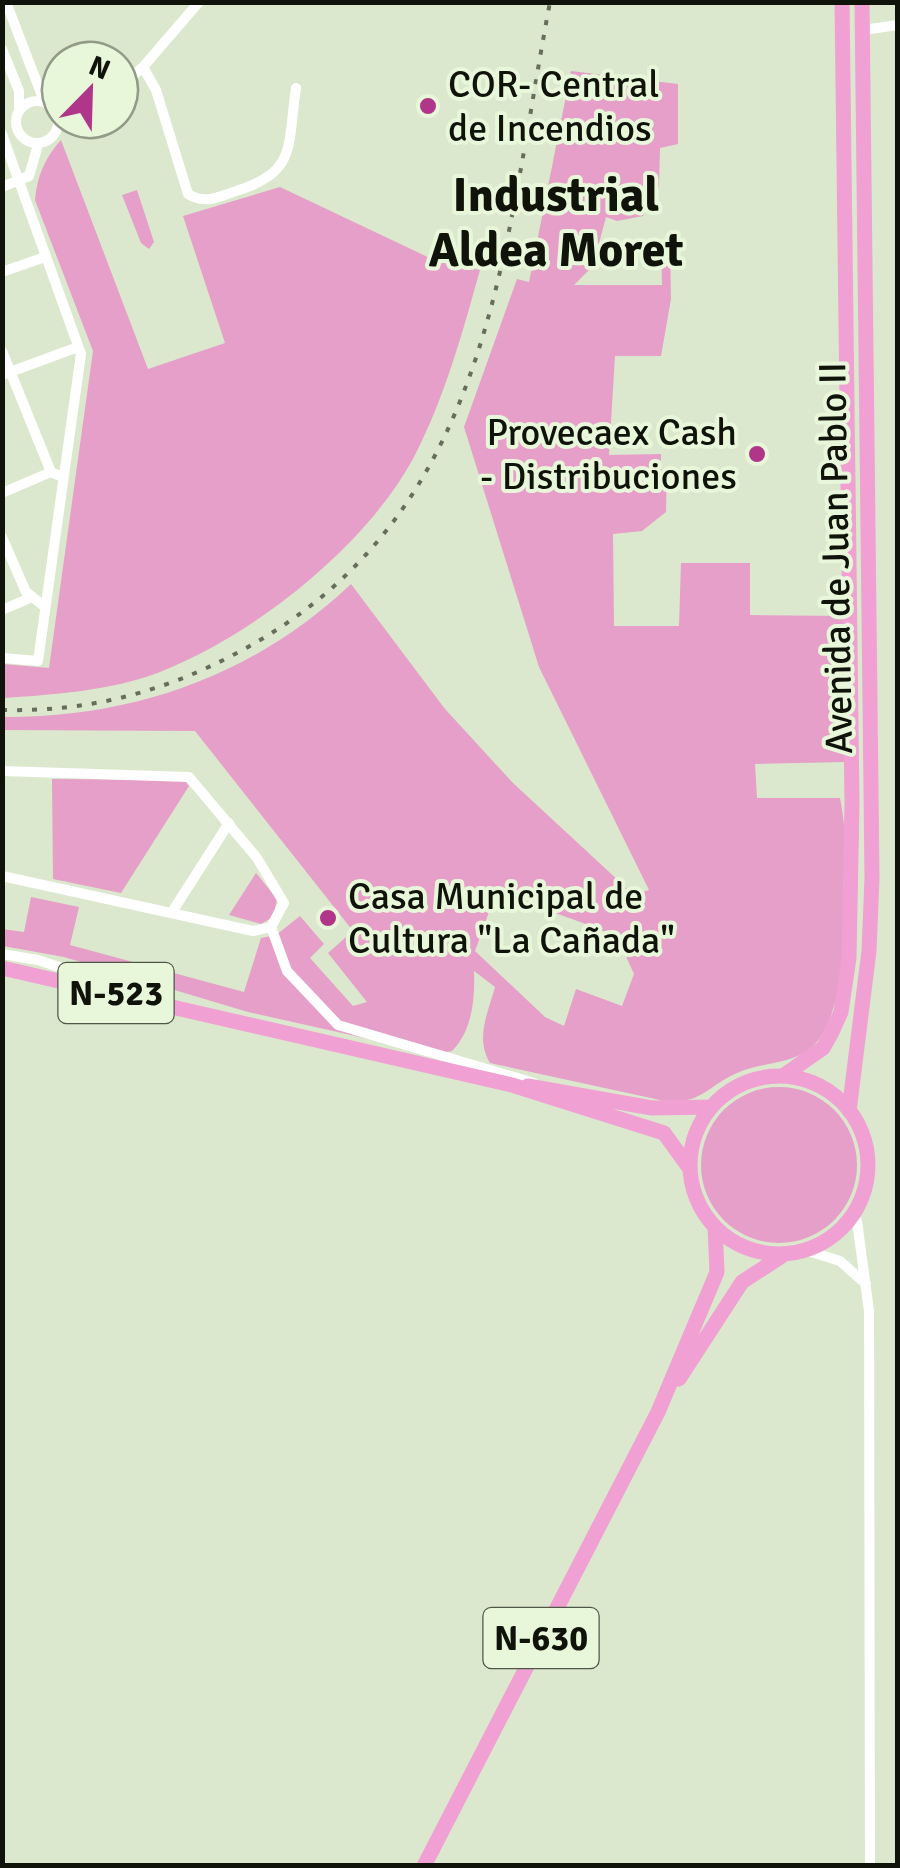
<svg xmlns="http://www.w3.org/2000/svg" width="900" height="1868" font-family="Signika,sans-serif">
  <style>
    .green { fill: #e59fc8; fill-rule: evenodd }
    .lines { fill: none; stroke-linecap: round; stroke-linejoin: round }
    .minor { stroke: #fff; stroke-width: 10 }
    .trunk { stroke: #f0a0d2; stroke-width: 15 }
    .rail { stroke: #666d5d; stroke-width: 4; stroke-dasharray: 5 10; stroke-linecap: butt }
    .poi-dot { fill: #b03689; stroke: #e8f6da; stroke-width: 4 }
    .labels { text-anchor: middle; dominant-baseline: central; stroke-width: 8; stroke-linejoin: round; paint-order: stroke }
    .shield { fill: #e8f6da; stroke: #505748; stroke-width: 2.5 }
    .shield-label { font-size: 35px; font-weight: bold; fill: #0f130a }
    .poi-label { font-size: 38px; fill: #0f130a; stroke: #e8f6da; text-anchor: start }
    .street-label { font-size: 38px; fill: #0f130a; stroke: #e8f6da }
    .district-label { font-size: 48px; font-weight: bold; fill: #0f130a; stroke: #e8f6da }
  </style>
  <rect width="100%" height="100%" fill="#dbe8cd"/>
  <path class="green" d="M 571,71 L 678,84 L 678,144 L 660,148 L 659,187 L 643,216 L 617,221 L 606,217 L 593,266 L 574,285 L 662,285 L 661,243 L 670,245 L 671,299 L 661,356 L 615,356 L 609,455 L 661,454 L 661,469 L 667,469 L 666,512 L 642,531 L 613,534 L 614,626 L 679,626 L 681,563 L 750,563 L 750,615 L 845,616 L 845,762 L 755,764 L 757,798 L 840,798 C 851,849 853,1006 815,1044 C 793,1066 763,1061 737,1073 C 707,1086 706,1101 669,1102 L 490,1063 C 475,1038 488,1013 495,987 L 474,971 C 475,997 473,1030 452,1051 L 436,1054 L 248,1012 L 64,957 L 3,946 L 2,929 L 24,932 L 31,897 L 79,907 L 70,945 L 244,992 L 261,938 L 276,935 L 300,916 L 324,944 L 310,958 L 353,1006 L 367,1002 L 328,953 L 353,931 L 195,731 L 2,730 L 3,717 C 134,718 255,675 351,584 L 445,709 L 513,783 L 634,895 L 649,890 L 539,667 L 464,427 L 517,279 L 529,282 ZM 496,892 L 600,929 L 620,943 L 634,974 L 622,1006 L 576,989 L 564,1026 L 545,1017 L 475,951 Z
    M 61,140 L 148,369 L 225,343 L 183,216 L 280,187 L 434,260 L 480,270 C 462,334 445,397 414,457 C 364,550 245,643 146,677 C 102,691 49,695 3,698 L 3,664 L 49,668 L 93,351 L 35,200 C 37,176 45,158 61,140 Z
    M 137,190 L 154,242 L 149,249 L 141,243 L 122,195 Z
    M 52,779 L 184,780 L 189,786 L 121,893 L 53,879 Z
    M 256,873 L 277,899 L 273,917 L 261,924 L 229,915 Z
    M701 1165a78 78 0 1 1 156 0a78 78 0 1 1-156 0Z"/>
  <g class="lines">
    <path class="minor" d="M 6,2 L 44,101
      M 199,2 L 143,67 L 156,90 L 188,194 C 204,204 216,198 233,192 C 298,173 287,147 296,88
      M 863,30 L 898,25
      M 2,49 L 19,91 L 19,107
      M 120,87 L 143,67
      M16 122a21 21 0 1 1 42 0a21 21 0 1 1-42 0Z
      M 2,134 L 81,354 L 38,661 L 2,658
      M 2,187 L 29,176 L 38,145
      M 2,272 L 45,257
      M 2,351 L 51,472 L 60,476
      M 2,375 L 78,347
      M 2,493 L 51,472
      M 2,537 L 26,592 L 44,606
      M 2,610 L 30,598
      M 2,771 L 189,777 L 257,858 L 284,903 L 271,927 L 253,931 L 2,876
      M 172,912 L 229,823
      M 271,927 L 287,971 L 338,1025 L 534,1083
      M 2,954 L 38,960 L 119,987
      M 851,1217 L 857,1221 L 869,1311 L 870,1866
      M 805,1250 L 840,1261 L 866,1284"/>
    <path class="trunk" d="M 2,968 L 512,1085 L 664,1133 L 690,1169
      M 783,1076 L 823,1048 L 832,1032 L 841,1012 L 849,958 L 852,803 L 842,2
      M690 1165a89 89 0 1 1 178 0a89 89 0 1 1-178 0Z
      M 528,1086 L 652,1108 L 711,1107
      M 849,1111 L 869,951 L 872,878 L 862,2
      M 679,1379 L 742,1282 L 785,1254
      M 424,1866 L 658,1412 L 717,1272 L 715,1227"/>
    <path class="rail" d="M 2,710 C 86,712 161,693 235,654 C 492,520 502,255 550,2"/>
  </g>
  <g class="poi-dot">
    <circle cx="428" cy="106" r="10"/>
    <circle cx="757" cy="454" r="10"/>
    <circle cx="328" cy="918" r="10"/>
  </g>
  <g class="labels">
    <g class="shield">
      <rect x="58.5" y="963" width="115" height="60" rx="8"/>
      <rect x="483.5" y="1608" width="115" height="60" rx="8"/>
    </g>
    <g class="shield-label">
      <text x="116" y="993">N-523</text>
      <text x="541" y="1638">N-630</text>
    </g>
    <g class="poi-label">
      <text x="448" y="84">COR- Central<tspan x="448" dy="44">de Incendios</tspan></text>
      <text x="737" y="432" text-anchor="end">Provecaex Cash<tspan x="737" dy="44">- Distribuciones</tspan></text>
      <text x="348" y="896">Casa Municipal de<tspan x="348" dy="44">Cultura "La Cañada"</tspan></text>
    </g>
    <g class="street-label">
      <text transform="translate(836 558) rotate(-91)">Avenida de Juan Pablo II</text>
    </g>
    <g class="district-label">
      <text x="556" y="195">Industrial<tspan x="556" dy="55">Aldea Moret</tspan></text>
    </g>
  </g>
  <rect width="900" height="1868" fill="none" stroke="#0f130a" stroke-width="10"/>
  <g transform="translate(90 90) rotate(23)"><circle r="48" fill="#e8f6da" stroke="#919b87" stroke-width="2.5"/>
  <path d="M0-8L18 38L0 25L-18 38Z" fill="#b03689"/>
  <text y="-15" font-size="28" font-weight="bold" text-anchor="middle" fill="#0f130a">N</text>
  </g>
</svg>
